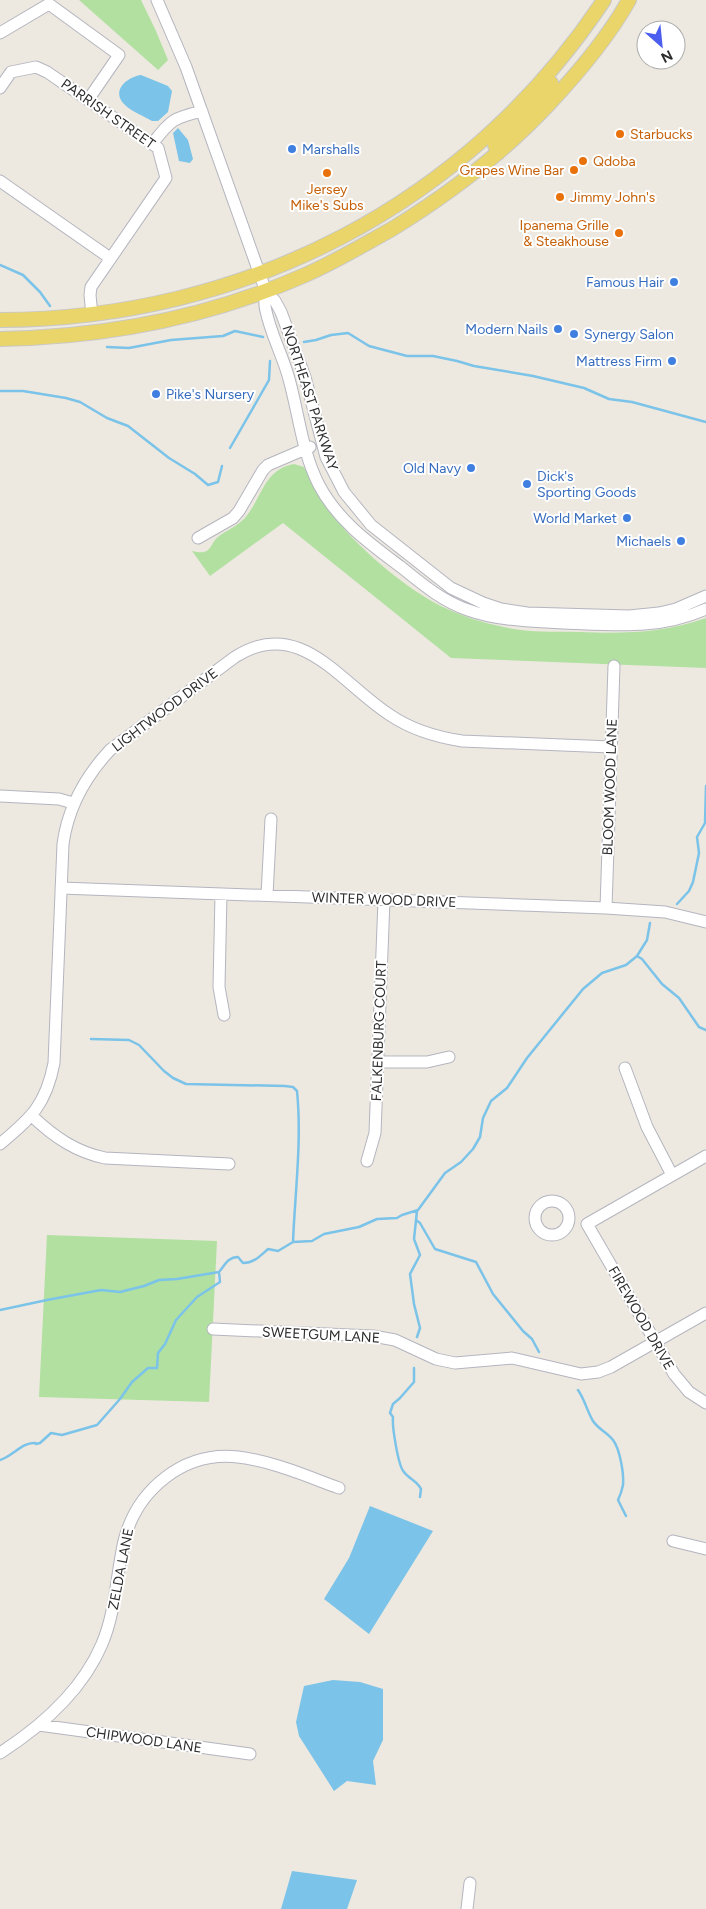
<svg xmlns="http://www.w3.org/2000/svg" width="706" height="1909" font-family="Figtree,sans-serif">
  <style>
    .green { fill: #b1e0a1 }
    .water { fill: #7bc3e8 }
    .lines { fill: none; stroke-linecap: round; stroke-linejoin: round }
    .stream { stroke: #7bc3e8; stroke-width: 2.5 }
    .minor-casing { stroke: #b4b5bf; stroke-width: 13 }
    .major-casing { stroke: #c8c8c8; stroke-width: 16 }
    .minor { stroke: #fff; stroke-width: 11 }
    .major { stroke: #e9d56a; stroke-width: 14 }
    .food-dot { fill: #e8710a; stroke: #fff; stroke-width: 2 }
    .shop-dot { fill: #3f7fe0; stroke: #fff; stroke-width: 2 }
    .labels { text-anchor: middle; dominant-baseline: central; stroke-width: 4; stroke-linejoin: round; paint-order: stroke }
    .street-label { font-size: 14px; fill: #2d2d2d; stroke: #fff }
    .food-label { font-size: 14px; fill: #c56008; stroke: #fff; text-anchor: start }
    .shop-label { font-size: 14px; fill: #366cbe; stroke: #fff; text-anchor: end }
  </style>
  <rect width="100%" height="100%" fill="#ede9e0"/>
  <path class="green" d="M 79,0 L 141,0 L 156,31 L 168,60 L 158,70 Z
    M 294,464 L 304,467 C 309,477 314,487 320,497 C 342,535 403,588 443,607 C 462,616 483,623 504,627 C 528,633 554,631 579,632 C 625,634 662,633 706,618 L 706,668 L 451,658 L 283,523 L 210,576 L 192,551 C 213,556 208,545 219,536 C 228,530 237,526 245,518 C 262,498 264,469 294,464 Z
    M 47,1235 L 217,1241 L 209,1402 L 39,1397 Z"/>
  <path class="water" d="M 141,75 L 168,86 L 172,91 L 168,112 L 158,121 L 152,121 C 144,116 132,112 125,105 C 110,91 127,77 141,75 Z
    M 178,128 L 188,140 L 193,159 L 190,163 L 179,161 L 173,133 Z
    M 370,1506 L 433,1531 L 369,1634 L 324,1599 L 349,1558 Z
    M 333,1680 L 360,1682 L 383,1689 L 383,1740 L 373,1761 L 376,1785 L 347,1781 L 334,1791 L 299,1736 L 296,1722 L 304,1686 Z
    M 292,1871 L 357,1880 L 347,1909 L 281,1909 Z"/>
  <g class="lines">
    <path class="stream" d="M 0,265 L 23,275 L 40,292 L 50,306
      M 304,342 L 316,340 L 331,335 L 348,333 L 369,346 L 407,356 L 433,356 L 457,361 L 474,366 L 533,376 L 584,388 L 609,399 L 632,402 L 706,422
      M 107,347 L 129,348 L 171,340 L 223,336 L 235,331 L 263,337
      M 0,391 L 23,391 L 66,398 L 80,402 L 107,418 L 128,426 L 169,458 L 195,474 L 208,485 L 218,482 L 222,466
      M 230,448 L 269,380 L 270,361
      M 677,904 L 689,891 L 693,882 L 699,853 L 697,837 L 705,823 L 706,786
      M 637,956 L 642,959 L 662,984 L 679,998 L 699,1027 L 706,1030
      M 91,1039 L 129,1040 L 139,1045 L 164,1071 L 173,1078 L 186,1084 L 285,1086 L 293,1087 L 297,1091 C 302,1141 295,1192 293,1242
      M 417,1211 L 414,1239 L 420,1255 L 410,1274 L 414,1304 L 420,1328 L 417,1337
      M 416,1220 L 420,1223 L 435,1249 L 476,1262 L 493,1294 L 523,1331 L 532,1339 L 539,1352
      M 0,1310 L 47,1300 L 101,1290 L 120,1292 L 144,1286 L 159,1280 L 177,1279 L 219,1272 C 225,1265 228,1257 238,1257 L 243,1263 C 254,1263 260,1256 268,1249 L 278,1251 L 293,1242 L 312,1241 L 324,1234 L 359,1227 L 377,1219 L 397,1218 L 402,1215 L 418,1210 L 445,1173 L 461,1162 L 473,1149 L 480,1137 L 483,1118 L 491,1101 L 507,1088 L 527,1058 L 583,989 L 602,973 L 626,965 L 637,956 L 647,940 L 650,923
      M 414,1368 L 414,1382 L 400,1398 L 393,1404 L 390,1413 L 393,1417 C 392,1426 398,1466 404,1472 C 409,1479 417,1481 421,1489 L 420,1497
      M 578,1390 C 585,1400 587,1411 593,1421 C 598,1429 607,1432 613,1440 C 620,1449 624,1474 623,1485 C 622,1490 620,1496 618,1500 L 626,1516
      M 0,1460 C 12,1457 22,1442 35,1443 L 36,1444 L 40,1443 L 51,1433 L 62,1435 L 97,1425 L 120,1399 L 132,1382 L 148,1368 L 157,1368 L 158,1353 L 165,1344 L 176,1320 L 197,1297 L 220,1282 L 219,1272"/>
    <defs>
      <path id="minor" d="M 157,0 L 186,67 L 260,275 C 262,280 265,287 265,293 C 265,299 264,305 266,311 C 271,335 283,356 289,379 C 299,415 302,452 319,485 C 338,521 369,543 401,567 C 422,584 442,601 468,610 C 499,621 532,621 565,623 C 615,625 659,630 706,609
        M 0,33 L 49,4 L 119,55 L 88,100
        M 0,88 L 11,72 L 36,67 L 47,72 L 158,148 L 166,178 L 91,287 L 90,295 L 92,315
        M 153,143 C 171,119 174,118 202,111
        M 0,181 L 110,258
        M 265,291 L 275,301 L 281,312 L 305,377 L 326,457 L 344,492 L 371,525 L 451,588 L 483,603 L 501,609 L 527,613 L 629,616 L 659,613 L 676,609 L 706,596
        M 198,538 L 233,518 L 239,511 L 263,470 L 268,465 L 310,447
        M 0,796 L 59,799 L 73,803
        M 61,888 L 606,908 L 665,912 L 706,922
        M 221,894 L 219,987 L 224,1015
        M 267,895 L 271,819
        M 606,908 L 614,666
        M 378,1062 L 427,1062 L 449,1057
        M 625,1068 L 647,1127 L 672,1175
        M 32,1116 C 54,1137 76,1152 105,1158 L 229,1164
        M 0,1144 C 31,1118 46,1105 54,1063 L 63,844 C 68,807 85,777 110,750 L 235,657 C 300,615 341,684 390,715 C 412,730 436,737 462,741 L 611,747
        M 367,1161 L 375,1133 L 384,900
        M535 1218a17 17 0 1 1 34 0a17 17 0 1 1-34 0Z
        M 587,1224 L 674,1374 L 689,1392 L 706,1403
        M 587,1224 L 706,1156
        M 213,1329 L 373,1336 L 395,1340 L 436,1359 L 455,1363 L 512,1358 L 581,1374 L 598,1372 L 611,1367 L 706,1313
        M 673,1541 L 706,1549
        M 39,1725 L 250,1754
        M 0,1753 C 42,1726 82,1691 102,1644 C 116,1611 116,1576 124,1541 C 137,1490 183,1451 238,1457 C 272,1461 306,1476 339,1488
        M 467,1909 L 470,1883"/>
      <path id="major" d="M 498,153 L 495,145 L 497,139 L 539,98 L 551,83
        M 0,320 C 244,319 468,205 604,0
        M 0,339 C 106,337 208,318 305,275 C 335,262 363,245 392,229 C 449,194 502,154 548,105 C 578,73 608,38 629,0"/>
    </defs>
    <use href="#minor" class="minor-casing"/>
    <use href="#major" class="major-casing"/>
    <use href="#minor" class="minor"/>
    <use href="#major" class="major"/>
  </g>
  <g class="food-dot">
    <circle cx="620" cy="134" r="5"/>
    <circle cx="583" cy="161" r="5"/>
    <circle cx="574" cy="170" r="5"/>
    <circle cx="327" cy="173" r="5"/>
    <circle cx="560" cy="197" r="5"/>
    <circle cx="619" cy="233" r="5"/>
  </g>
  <g class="shop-dot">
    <circle cx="292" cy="149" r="5"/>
    <circle cx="674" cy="282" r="5"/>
    <circle cx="558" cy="329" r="5"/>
    <circle cx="574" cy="334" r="5"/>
    <circle cx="672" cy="361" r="5"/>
    <circle cx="156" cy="394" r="5"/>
    <circle cx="471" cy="468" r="5"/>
    <circle cx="527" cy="484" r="5"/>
    <circle cx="627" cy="518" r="5"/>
    <circle cx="681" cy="541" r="5"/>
  </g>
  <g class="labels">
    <g class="street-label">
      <text transform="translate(108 114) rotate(35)">PARRISH STREET</text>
      <text transform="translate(310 398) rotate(72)">NORTHEAST PARKWAY</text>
      <text transform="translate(165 710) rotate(-37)">LIGHTWOOD DRIVE</text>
      <text transform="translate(610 787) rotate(-88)">BLOOM WOOD LANE</text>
      <text transform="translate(384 900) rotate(2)">WINTER WOOD DRIVE</text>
      <text transform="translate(379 1031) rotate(-88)">FALKENBURG COURT</text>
      <text transform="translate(641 1318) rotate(60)">FIREWOOD DRIVE</text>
      <text transform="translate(321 1335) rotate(3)">SWEETGUM LANE</text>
      <text transform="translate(121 1569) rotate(-79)">ZELDA LANE</text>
      <text transform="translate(144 1740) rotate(8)">CHIPWOOD LANE</text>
    </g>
    <g class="food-label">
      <text x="630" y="134">Starbucks</text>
      <text x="593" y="161">Qdoba</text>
      <text x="564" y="170" text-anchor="end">Grapes Wine Bar</text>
      <text x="327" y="189" text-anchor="middle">Jersey<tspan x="327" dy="16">Mike's Subs</tspan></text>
      <text x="570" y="197">Jimmy John's</text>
      <text x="609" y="225" text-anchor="end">Ipanema Grille<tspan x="609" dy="16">&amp; Steakhouse</tspan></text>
    </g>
    <g class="shop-label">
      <text x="302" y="149" text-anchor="start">Marshalls</text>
      <text x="664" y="282">Famous Hair</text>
      <text x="548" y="329">Modern Nails</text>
      <text x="584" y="334" text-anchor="start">Synergy Salon</text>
      <text x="662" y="361">Mattress Firm</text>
      <text x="166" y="394" text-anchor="start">Pike's Nursery</text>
      <text x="461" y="468">Old Navy</text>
      <text x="537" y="476" text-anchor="start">Dick's<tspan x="537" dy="16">Sporting Goods</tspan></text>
      <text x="617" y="518">World Market</text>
      <text x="671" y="541">Michaels</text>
    </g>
  </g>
  <g transform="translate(661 45) rotate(153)"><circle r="24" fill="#ffffff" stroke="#ababab"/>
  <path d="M0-4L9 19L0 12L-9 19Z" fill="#4b5eef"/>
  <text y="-8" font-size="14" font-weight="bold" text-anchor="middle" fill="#2d2d2d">N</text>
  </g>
</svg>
